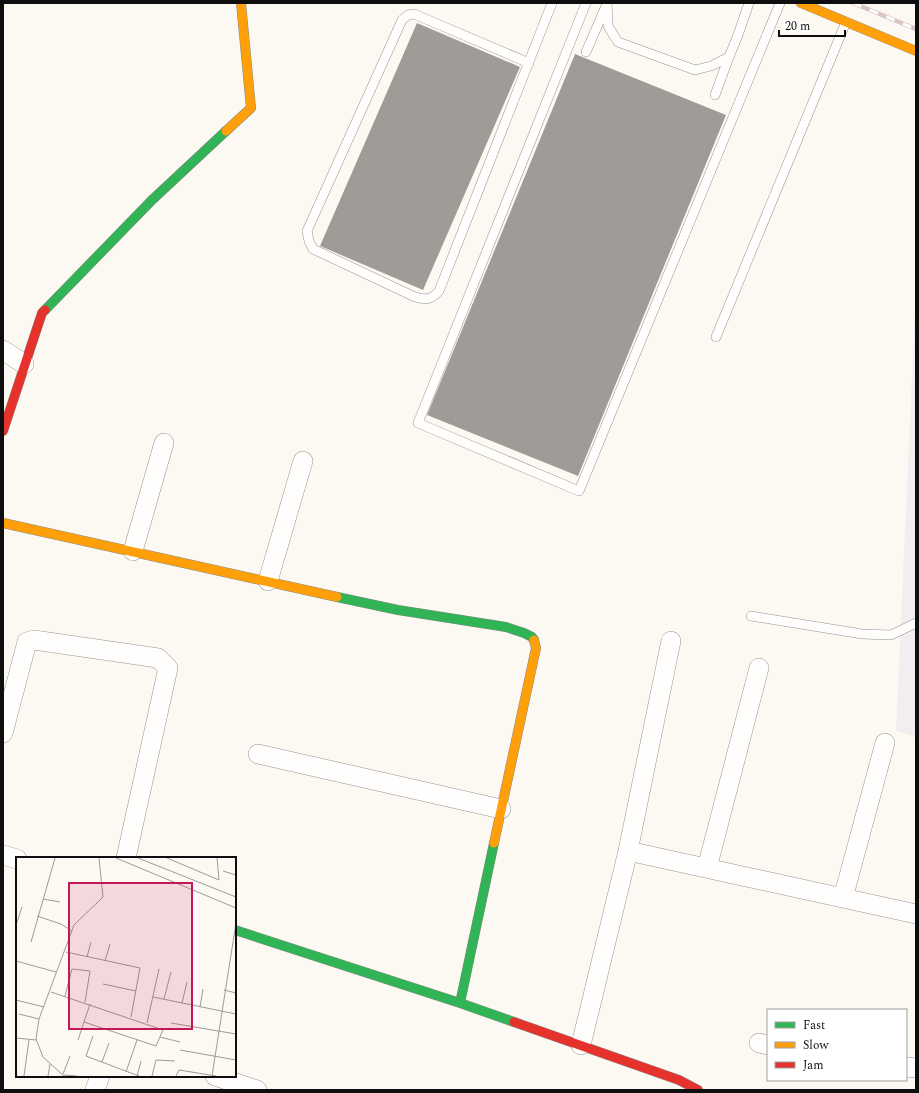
<svg xmlns="http://www.w3.org/2000/svg" width="919" height="1093" font-family="Spectral,serif">
  <style>
    .industrial { fill: #f3edef }
    .building { fill: #9f9c98 }
    .lines { fill: none; stroke-linecap: round; stroke-linejoin: round }
    .lane-casing { stroke: #959491; stroke-width: 10 }
    .street-casing { stroke: #959491; stroke-width: 20 }
    .fast-casing { stroke: #8c8a87; stroke-width: 10 }
    .slow-casing { stroke: #8c8a87; stroke-width: 10 }
    .jam-casing { stroke: #8c8a87; stroke-width: 10 }
    .lane { stroke: #fffefd; stroke-width: 9 }
    .street { stroke: #fffefd; stroke-width: 19 }
    .fast { stroke: #30b455; stroke-width: 9 }
    .slow { stroke: #ff9f0a; stroke-width: 9 }
    .jam { stroke: #e5322d; stroke-width: 9 }
    .rail-casing { stroke: #d8c5c7; stroke-width: 4.5 }
    .rail { stroke: #fff; stroke-width: 3; stroke-dasharray: 9; stroke-linecap: butt }
    .inset-road { fill: none; stroke: #9d9b97; stroke-width: 1 }
    .view { fill: #c2185b; fill-opacity: 0.15; stroke: #c2185b; stroke-width: 2 }
    .inset-edge { fill: none; stroke: #0e0e0e; stroke-width: 2 }
  </style>
  <rect width="100%" height="100%" fill="#fcf9f2"/>
  <path class="industrial" d="M 916,290 L 916,737 L 896,731 Z"/>
  <path class="building" d="M 417,23 L 520,67 L 423,290 L 320,246 Z
    M 575,54 L 726,115 L 578,476 L 427,415 Z"/>
  <g class="lines">
    <defs>
      <path id="lane" d="M 586,3 L 418,423 L 579,491 L 780,3
        M 607,3 L 608,26 L 618,42 L 695,70 L 711,66 L 729,57
        M 586,52 L 606,6
        M 529,63 L 414,14 L 408,15 L 402,20 L 307,231 L 309,241 L 313,249 L 415,297 C 426,300 431,300 439,291 L 552,3
        M 715,95 L 729,57 L 738,35 L 749,3
        M 716,337 L 846,22
        M 751,616 L 862,634 L 891,635 L 916,623"/>
      <path id="street" d="M 3,350 L 24,364
        M 133,551 L 164,443
        M 268,581 L 303,461
        M 3,733 L 27,642 L 34,640 L 158,658 L 168,668 L 126,858
        M 258,754 L 501,809
        M 628,851 L 916,914
        M 3,855 L 17,859
        M 707,868 L 759,668
        M 843,898 L 885,743
        M 759,1043 L 768,1045
        M 581,1045 L 628,851 L 671,641
        M 906,1067 L 916,1068
        M 215,1076 L 257,1090
        M 95,1090 L 100,1076"/>
      <path id="fast" d="M 45,310 L 152,200 L 226,131
        M 337,597 L 398,610 L 506,627 L 524,633 L 532,637 L 534,640
        M 235,930 L 460,1003 L 514,1022
        M 460,1003 L 494,843"/>
      <path id="slow" d="M 801,3 L 916,51
        M 226,131 L 251,108 L 241,3
        M 3,523 L 337,597
        M 494,843 L 536,648 L 534,640"/>
      <path id="jam" d="M 3,431 L 42,313 L 45,310
        M 514,1022 L 679,1080 L 698,1090"/>
    </defs>
    <use href="#lane" class="lane-casing"/>
    <use href="#street" class="street-casing"/>
    <use href="#fast" class="fast-casing"/>
    <use href="#slow" class="slow-casing"/>
    <use href="#jam" class="jam-casing"/>
    <use href="#lane" class="lane"/>
    <use href="#street" class="street"/>
    <use href="#fast" class="fast"/>
    <use href="#slow" class="slow"/>
    <use href="#jam" class="jam"/>
    <defs>
      <path id="rail" d="M 853,3 L 916,29"/>
    </defs>
    <use href="#rail" class="rail-casing"/>
    <use href="#rail" class="rail"/>
  </g>
  <g transform="translate(16 857)">
    <rect width="220" height="220" fill="#fcf9f2"/>
    <path class="inset-road" d="M 100,1 L 220,51M 122,1 L 220,40M 151,1 L 203,23 L 201,1M 207,14 L 220,18M 27,42 L 44,45M 21,59 L 45,67 L 56,74M 0,68 L 6,50M 15,85 L 39,1M 50,95 L 124,111 L 115,160M 71,100 L 75,85M 0,104 L 40,115M 89,104 L 94,87M 87,127 L 120,134M 208,133 L 220,136M 35,135 L 147,173 L 140,189 L 68,165M 49,139 L 56,112 L 74,114 L 69,145M 137,140 L 220,157M 148,142 L 155,115M 0,143 L 28,150M 166,146 L 171,125M 184,150 L 187,132M 3,157 L 23,162M 131,166 L 143,112M 155,166 L 220,177M 77,179 L 70,199 L 123,219M 144,180 L 164,185M 0,181 L 20,183M 62,183 L 74,147M 164,193 L 220,203M 86,205 L 93,186M 110,215 L 121,183M 47,217 L 54,199M 48,218 L 61,219M 8,219 L 13,183M 32,219 L 34,207M 48,219 L 27,200 L 20,182 L 23,162 L 58,68 L 87,40 L 83,1M 121,219 L 125,204M 136,219 L 140,203 L 159,204M 160,219 L 163,213 L 200,219M 196,219 L 220,66"/>
    <path class="view" d="M 53,26 L 176,26 L 176,172 L 53,172 Z"/>
    <rect width="220" height="220" class="inset-edge"/>
  </g>
  <rect width="919" height="1093" fill="none" stroke="#0e0e0e" stroke-width="8"/>
  <rect x="767" y="1009" width="140" height="72" fill="#ffffff" stroke="#9f9f9f"/>
  <rect x="775" y="1022" width="20" height="6" fill="#30b455" stroke="#9f9f9f"/>
  <text x="803" y="1029" font-size="12" fill="#0e0e0e">Fast</text>
  <rect x="775" y="1042" width="20" height="6" fill="#ff9f0a" stroke="#9f9f9f"/>
  <text x="803" y="1049" font-size="12" fill="#0e0e0e">Slow</text>
  <rect x="775" y="1062" width="20" height="6" fill="#e5322d" stroke="#9f9f9f"/>
  <text x="803" y="1069" font-size="12" fill="#0e0e0e">Jam</text>
  <path d="M779 30v6h66v-6" fill="none" stroke="#0e0e0e" stroke-width="2"/>
  <text x="785" y="30" font-size="12" fill="#0e0e0e" stroke="#ffffff" stroke-width="3" paint-order="stroke">20 m</text>
</svg>
